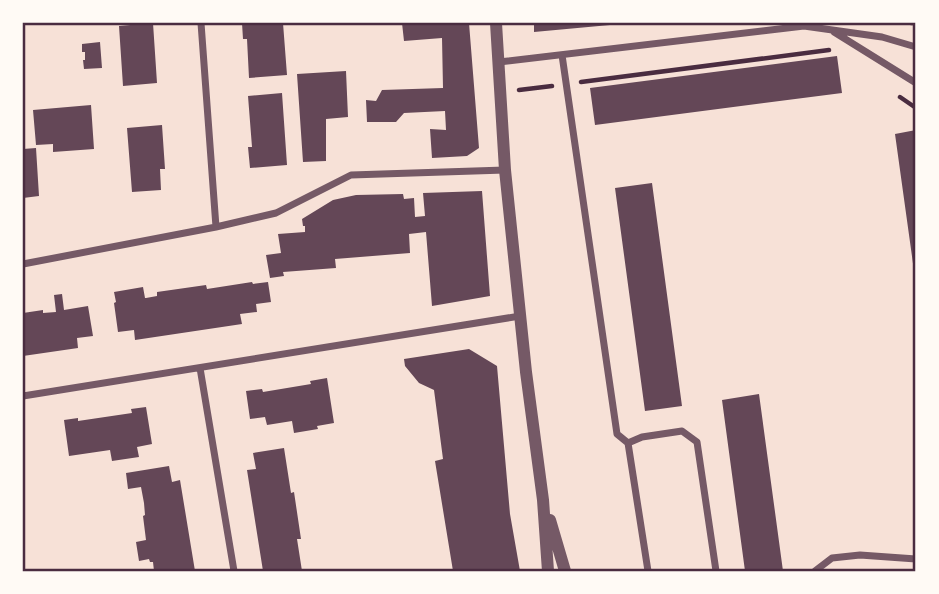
<svg xmlns="http://www.w3.org/2000/svg" width="939" height="594" font-family="Karla,sans-serif">
  <style>
    .building { fill: #644757 }
    .lines { fill: none; stroke-linecap: round; stroke-linejoin: round }
    .path { stroke: #4a2c40; stroke-width: 4.5 }
    .minor { stroke: #755966; stroke-width: 7 }
    .tertiary { stroke: #755966; stroke-width: 12 }
    .neatline { fill: none; stroke: #4a2c40; stroke-width: 2.5 }
  </style>
  <rect width="100%" height="100%" fill="#f7e1d7"/>
  <path class="building" d="M 153,23 L 157,83 L 123,86 L 119,26 Z
    M 242,23 L 283,23 L 287,75 L 249,78 L 247,39 L 243,39 Z
    M 402,23 L 469,23 L 479,148 L 467,156 L 432,158 L 430,129 L 446,130 L 445,111 L 404,113 L 396,122 L 367,122 L 366,100 L 376,101 L 382,90 L 443,88 L 442,38 L 404,41 Z
    M 534,23 L 610,23 L 610,25 L 534,32 Z
    M 100,42 L 102,68 L 84,69 L 83,60 L 85,60 L 85,52 L 82,52 L 82,44 Z
    M 837,56 L 842,93 L 595,125 L 590,88 Z
    M 346,71 L 348,117 L 326,119 L 326,161 L 303,162 L 297,74 Z
    M 282,93 L 287,165 L 250,168 L 248,147 L 252,147 L 248,96 Z
    M 91,105 L 94,149 L 53,152 L 53,144 L 36,145 L 33,110 Z
    M 162,125 L 165,169 L 160,169 L 161,190 L 132,192 L 127,128 Z
    M 916,130 L 916,278 L 915,278 L 895,134 Z
    M 36,148 L 39,196 L 23,198 L 23,149 Z
    M 652,183 L 682,406 L 645,411 L 615,188 Z
    M 482,191 L 490,296 L 432,306 L 426,232 L 409,234 L 410,253 L 335,259 L 336,268 L 283,272 L 284,276 L 270,278 L 266,255 L 281,253 L 278,234 L 305,232 L 305,226 L 303,226 L 302,219 L 333,200 L 356,195 L 403,194 L 404,199 L 414,198 L 415,217 L 425,216 L 423,193 Z
    M 252,282 L 253,284 L 268,282 L 271,302 L 256,304 L 257,312 L 240,314 L 242,324 L 135,340 L 134,330 L 118,332 L 114,303 L 116,302 L 114,292 L 143,287 L 145,298 L 146,298 L 157,296 L 157,292 L 206,285 L 207,289 Z
    M 62,294 L 64,310 L 88,306 L 93,336 L 77,338 L 78,348 L 23,356 L 23,313 L 43,310 L 43,313 L 56,312 L 54,295 Z
    M 469,349 L 497,366 L 510,514 L 520,571 L 453,571 L 435,461 L 443,459 L 434,390 L 419,383 L 405,366 L 404,359 Z
    M 327,378 L 334,423 L 317,426 L 318,429 L 294,433 L 292,421 L 267,425 L 265,417 L 250,419 L 246,391 L 262,389 L 263,392 L 311,384 L 310,381 Z
    M 759,394 L 783,571 L 745,571 L 722,400 Z
    M 146,407 L 152,444 L 137,447 L 139,457 L 112,461 L 110,450 L 69,456 L 64,420 L 78,418 L 78,421 L 132,413 L 131,409 Z
    M 284,448 L 291,493 L 294,492 L 301,539 L 297,539 L 302,571 L 263,571 L 247,470 L 256,469 L 253,453 Z
    M 169,466 L 172,482 L 180,480 L 195,571 L 154,571 L 153,562 L 150,562 L 149,559 L 139,561 L 136,542 L 146,540 L 143,516 L 145,515 L 144,503 L 141,487 L 128,489 L 126,473 Z"/>
  <g class="lines">
    <path class="path" d="M 911,23 L 916,23
      M 581,82 L 829,50
      M 519,90 L 552,86
      M 900,97 L 916,108"/>
    <path class="minor" d="M 201,23 L 216,227
      M 834,32 L 916,83
      M 562,55 L 617,434 L 628,443 L 648,571
      M 499,62 L 804,26 L 882,37 L 916,47
      M 23,264 L 216,227 L 276,213 L 351,175 L 505,170
      M 200,368 L 234,571
      M 23,396 L 520,316
      M 628,443 L 642,437 L 682,431 L 697,442 L 716,571
      M 815,571 L 832,558 L 860,555 L 916,559"/>
    <path class="tertiary" d="M 496,23 L 505,170 L 526,372 L 543,500 L 548,571
      M 550,520 L 565,571"/>
  </g>
  <rect width="939" height="594" fill="none" stroke="#fffaf5" stroke-width="49"/>
  <rect x="24" y="24" width="890" height="546" class="neatline"/>
</svg>
